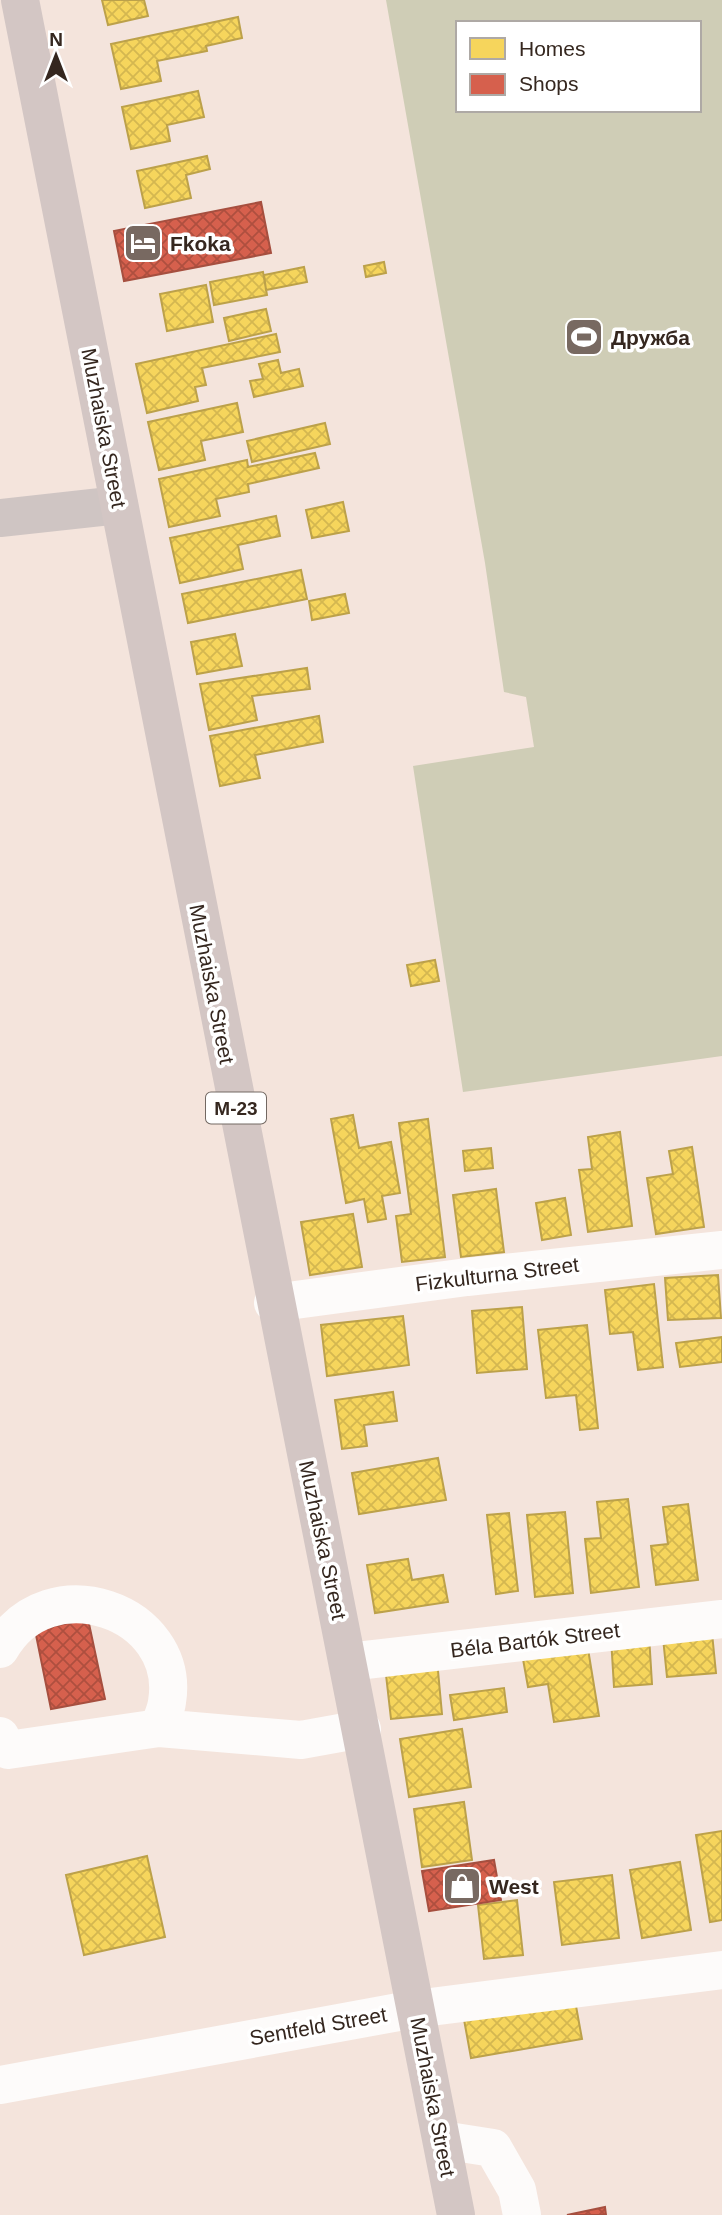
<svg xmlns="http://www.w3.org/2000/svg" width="722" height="2215" font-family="Arial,sans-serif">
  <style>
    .garden { fill: #cfcdb6; fill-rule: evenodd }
    .homes { fill: url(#homes-cross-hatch); stroke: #bca14a; stroke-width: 2 }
    .shops { fill: url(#shops-cross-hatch); stroke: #a64f3f; stroke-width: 2 }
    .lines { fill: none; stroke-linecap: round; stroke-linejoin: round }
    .minor { stroke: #fdfbfa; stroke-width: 38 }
    .major { stroke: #cfc5c3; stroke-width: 38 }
    .highway { stroke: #d3c6c4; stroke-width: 38 }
    .labels { text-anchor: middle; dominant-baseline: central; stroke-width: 7; stroke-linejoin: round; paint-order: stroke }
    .shield { fill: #fff; stroke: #726862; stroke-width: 2 }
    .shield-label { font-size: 19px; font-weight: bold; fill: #35271f }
    .poi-label { font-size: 21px; font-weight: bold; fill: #35271f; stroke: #fff; text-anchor: start }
    .street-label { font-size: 21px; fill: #35271f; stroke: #fff }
  </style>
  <defs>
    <pattern id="homes-cross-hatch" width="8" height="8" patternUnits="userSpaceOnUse" patternTransform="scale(1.75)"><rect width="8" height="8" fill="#f6d55c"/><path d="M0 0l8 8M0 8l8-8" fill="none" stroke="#d4b750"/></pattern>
    <pattern id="shops-cross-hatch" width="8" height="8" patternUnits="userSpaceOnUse" patternTransform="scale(1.75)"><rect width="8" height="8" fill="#d6604d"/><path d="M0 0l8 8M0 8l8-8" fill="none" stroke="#ae4f3f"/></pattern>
  </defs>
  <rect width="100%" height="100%" fill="#f4e4dc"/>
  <path class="garden" d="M 386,0 L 722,0 L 722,1056 L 463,1092 L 413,766 L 534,747 L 526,697 L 504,692 L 485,563 ZM 458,23 L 699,23 L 699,110 L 458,110 Z"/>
  <path class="homes" d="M 102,0 L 144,0 L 148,16 L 108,25 Z
    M 238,17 L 242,38 L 206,46 L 207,51 L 157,61 L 161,81 L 121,89 L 111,44 Z
    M 198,91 L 204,117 L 167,125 L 170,141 L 131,149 L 122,107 Z
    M 207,156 L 210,169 L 186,175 L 191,198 L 145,208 L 137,171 Z
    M 384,262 L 386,273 L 366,277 L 364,266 Z
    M 304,267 L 307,282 L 266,290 L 264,275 Z
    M 263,272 L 267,295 L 214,305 L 210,282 Z
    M 206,285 L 213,322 L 167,331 L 160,294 Z
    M 266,309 L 271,331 L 229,341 L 224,318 Z
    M 276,334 L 280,352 L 202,368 L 206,385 L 195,387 L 198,401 L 147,413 L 136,364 Z
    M 278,360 L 281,373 L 299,369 L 303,386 L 254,397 L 250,381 L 263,379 L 259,364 Z
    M 237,403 L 243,432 L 201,441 L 205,460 L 159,470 L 148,422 Z
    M 325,423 L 330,444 L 252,462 L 247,441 Z
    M 315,453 L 319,468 L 248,484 L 249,492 L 216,499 L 220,516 L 169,527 L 159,479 L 247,460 L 248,467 Z
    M 343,502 L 349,531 L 312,538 L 306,510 Z
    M 276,516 L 280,536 L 238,545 L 243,569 L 180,583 L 170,538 Z
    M 301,570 L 307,599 L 188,623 L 182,594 Z
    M 345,594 L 349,613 L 312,620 L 309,601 Z
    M 235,634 L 242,666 L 197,674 L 191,642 Z
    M 307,668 L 310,689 L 252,696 L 257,720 L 209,730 L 200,684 Z
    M 319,716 L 323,742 L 255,755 L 260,778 L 220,786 L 210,736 Z
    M 435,960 L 439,981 L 411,986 L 407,965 Z
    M 353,1115 L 359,1148 L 391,1142 L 400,1193 L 382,1196 L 386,1219 L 368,1222 L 364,1199 L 346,1203 L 331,1119 Z
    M 428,1119 L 445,1257 L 402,1262 L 396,1216 L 411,1214 L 399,1123 Z
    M 620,1132 L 632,1226 L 588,1232 L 579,1170 L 592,1169 L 588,1137 Z
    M 692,1147 L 704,1227 L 656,1234 L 647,1178 L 673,1174 L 669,1151 Z
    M 491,1148 L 493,1168 L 465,1171 L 463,1151 Z
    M 496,1189 L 504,1252 L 461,1257 L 453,1195 Z
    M 565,1198 L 571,1235 L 542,1240 L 536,1203 Z
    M 353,1214 L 362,1267 L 310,1275 L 301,1222 Z
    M 718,1275 L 721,1318 L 668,1320 L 665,1278 Z
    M 654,1284 L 663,1367 L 638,1370 L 633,1332 L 610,1334 L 605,1290 Z
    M 522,1307 L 527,1369 L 477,1373 L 472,1311 Z
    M 403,1316 L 409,1365 L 327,1376 L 321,1325 Z
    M 587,1325 L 598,1428 L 580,1430 L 576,1395 L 546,1398 L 538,1330 Z
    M 722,1337 L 722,1362 L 680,1367 L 676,1343 Z
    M 393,1392 L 397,1421 L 364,1425 L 367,1446 L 342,1449 L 335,1400 Z
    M 438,1458 L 446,1500 L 359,1514 L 352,1473 Z
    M 628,1499 L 639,1587 L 591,1593 L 585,1539 L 601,1538 L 597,1502 Z
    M 688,1504 L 698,1580 L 656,1585 L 651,1546 L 668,1544 L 663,1507 Z
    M 565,1512 L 573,1593 L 535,1597 L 527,1515 Z
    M 509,1513 L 518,1591 L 496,1594 L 487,1515 Z
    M 408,1559 L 412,1580 L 443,1575 L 448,1602 L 375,1613 L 367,1565 Z
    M 712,1633 L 716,1673 L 667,1677 L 663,1638 Z
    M 649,1635 L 652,1684 L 614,1687 L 611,1638 Z
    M 588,1649 L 599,1716 L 554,1722 L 548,1684 L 528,1687 L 523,1659 Z
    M 437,1660 L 442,1714 L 391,1719 L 385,1666 Z
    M 504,1688 L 507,1712 L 454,1720 L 450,1695 Z
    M 462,1729 L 471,1787 L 409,1797 L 400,1739 Z
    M 464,1802 L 472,1860 L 422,1867 L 414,1809 Z
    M 722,1831 L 722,1920 L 710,1922 L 696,1835 Z
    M 147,1856 L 165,1937 L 84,1955 L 66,1875 Z
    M 680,1862 L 691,1930 L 642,1938 L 630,1870 Z
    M 612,1875 L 619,1938 L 562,1945 L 554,1882 Z
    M 517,1900 L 523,1955 L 484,1959 L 478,1905 Z
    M 574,1995 L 582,2039 L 471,2058 L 463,2014 Z"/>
  <path class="shops" d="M 261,202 L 271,253 L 124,281 L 114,231 Z
    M 88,1619 L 105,1699 L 51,1709 L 35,1630 Z
    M 494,1860 L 501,1900 L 429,1911 L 422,1871 Z
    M 605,2207 L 606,2215 L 567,2215 Z"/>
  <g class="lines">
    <path class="minor" d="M 273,1303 L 467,1277 L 722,1250
      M 0,1649 C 48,1564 182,1611 167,1702 C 166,1711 161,1720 159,1728 L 8,1750 L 0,1736
      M 348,1662 L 722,1619
      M 159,1728 L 301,1740 L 362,1729
      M 0,2085 L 415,2009 L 722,1970
      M 442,2140 L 493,2148 L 517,2190 L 522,2215"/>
    <path class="major" d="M 0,518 L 119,505"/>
    <path class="highway" d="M 20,0 C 164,739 310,1477 456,2215"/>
  </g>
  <defs>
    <symbol id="hotel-square" viewBox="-11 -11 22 22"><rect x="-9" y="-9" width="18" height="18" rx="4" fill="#786961" stroke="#fff"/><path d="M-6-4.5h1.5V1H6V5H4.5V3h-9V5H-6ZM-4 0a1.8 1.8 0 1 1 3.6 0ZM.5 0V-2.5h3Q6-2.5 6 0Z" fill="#fff"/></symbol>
    <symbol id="stadium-square" viewBox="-11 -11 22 22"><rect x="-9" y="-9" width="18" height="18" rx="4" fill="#786961" stroke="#fff"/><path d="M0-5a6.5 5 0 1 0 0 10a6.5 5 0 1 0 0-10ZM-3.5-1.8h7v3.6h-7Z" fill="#fff"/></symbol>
    <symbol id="shop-square" viewBox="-11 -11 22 22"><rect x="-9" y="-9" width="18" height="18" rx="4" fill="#786961" stroke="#fff"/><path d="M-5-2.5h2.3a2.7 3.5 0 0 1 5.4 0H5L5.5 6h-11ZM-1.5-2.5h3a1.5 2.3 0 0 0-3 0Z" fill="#fff"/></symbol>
  </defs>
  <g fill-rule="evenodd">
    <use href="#hotel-square" x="121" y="221" width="44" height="44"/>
    <use href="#stadium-square" x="562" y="315" width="44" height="44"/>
    <use href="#shop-square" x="440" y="1864" width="44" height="44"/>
  </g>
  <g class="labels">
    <rect class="shield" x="206" y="1092.5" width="60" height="31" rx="5"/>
    <g class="shield-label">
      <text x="236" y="1108">М-23</text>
    </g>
    <g class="poi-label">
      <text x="170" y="243">Fkoka</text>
      <text x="611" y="337">Дружба</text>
      <text x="489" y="1886">West</text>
    </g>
    <g class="street-label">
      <text transform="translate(104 428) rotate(79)">Muzhaiska Street</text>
      <text transform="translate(212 984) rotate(79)">Muzhaiska Street</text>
      <text transform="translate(497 1274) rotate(-7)">Fizkulturna Street</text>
      <text transform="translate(323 1540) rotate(78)">Muzhaiska Street</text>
      <text transform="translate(535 1640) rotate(-7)">Béla Bartók Street</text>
      <text transform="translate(318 2026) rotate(-10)">Sentfeld Street</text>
      <text transform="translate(433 2097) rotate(79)">Muzhaiska Street</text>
    </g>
  </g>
  <rect x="456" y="21" width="245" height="91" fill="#ffffff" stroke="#aea9a5" stroke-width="2"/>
  <rect x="470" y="38" width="35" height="21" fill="#f6d55c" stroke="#aea9a5" stroke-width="2"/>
  <text x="519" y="56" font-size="21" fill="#35271f">Homes</text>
  <rect x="470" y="74" width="35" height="21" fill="#d6604d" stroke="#aea9a5" stroke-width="2"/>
  <text x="519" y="91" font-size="21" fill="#35271f">Shops</text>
  <g transform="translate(56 56)" stroke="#ffffff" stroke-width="5" paint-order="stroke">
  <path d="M0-5L12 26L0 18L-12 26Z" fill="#35271f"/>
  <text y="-10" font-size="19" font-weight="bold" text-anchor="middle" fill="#35271f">N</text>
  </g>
</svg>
